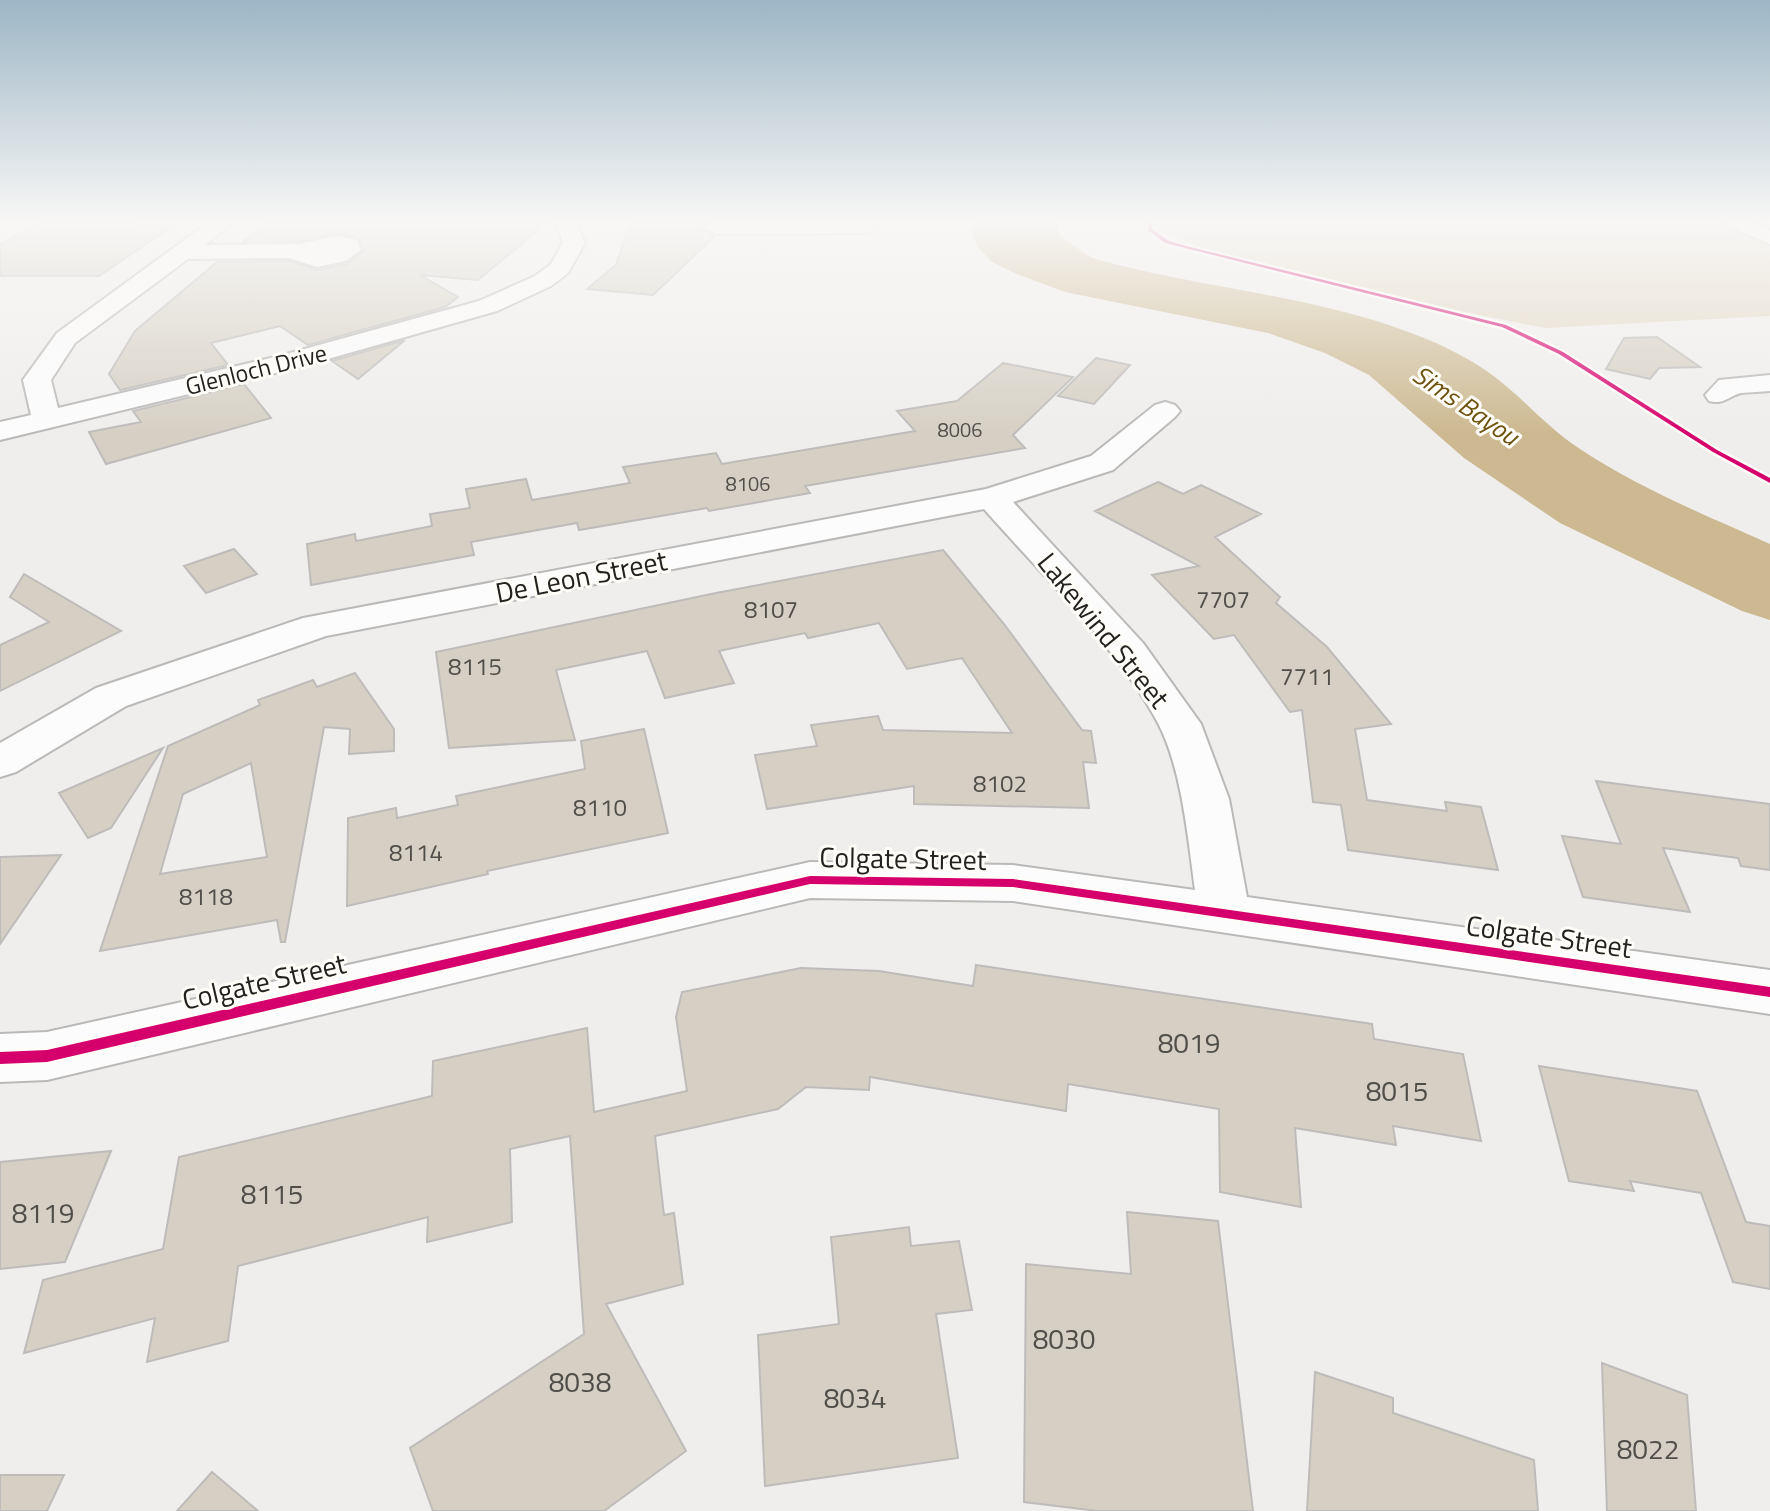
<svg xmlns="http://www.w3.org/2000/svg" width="1770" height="1511" font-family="'Titillium Web',sans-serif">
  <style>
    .green { fill: #e2d7c2 }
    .water { fill: #ccb991 }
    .building { fill: #d6d0c4; stroke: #bdbcba; stroke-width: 2; fill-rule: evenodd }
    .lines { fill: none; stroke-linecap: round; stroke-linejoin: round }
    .minor-casing { stroke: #bab9b7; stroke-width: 4 }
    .minor { fill: #fdfcfc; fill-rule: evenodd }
    .cycleway-casing { stroke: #fffdf8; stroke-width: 5 }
    .cycleway { fill: #d6006c; fill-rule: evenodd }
    .labels { text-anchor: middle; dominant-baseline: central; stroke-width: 6; stroke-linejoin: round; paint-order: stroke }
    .far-number-label { font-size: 20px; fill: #504e49 }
    .far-street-label { font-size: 24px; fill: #232220; stroke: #fffdf8 }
    .number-label { font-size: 24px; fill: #504e49 }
    .far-water-label { font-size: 26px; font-style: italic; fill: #6d520d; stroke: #fffdf8 }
    .street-label { font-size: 28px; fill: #232220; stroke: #fffdf8 }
    .near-number-label { font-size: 28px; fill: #504e49 }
  </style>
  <rect width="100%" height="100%" fill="#f0eeec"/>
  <path class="green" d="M 1164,222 L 1723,222 L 1770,244 L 1770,316 L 1545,328 L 1361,292 L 1221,255 L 1160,231 Z"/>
  <path class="water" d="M 976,222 L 1060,222 L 1057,226 L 1061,237 L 1092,258 C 1196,288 1309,294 1411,333 C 1444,345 1480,363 1506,386 C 1531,407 1552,431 1580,449 C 1639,488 1705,515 1770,544 L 1770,620 L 1742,611 L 1560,523 L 1464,458 L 1369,375 L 1325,353 L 1268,333 L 1065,292 L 1014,273 L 991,261 L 978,247 L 972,234 Z"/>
  <path class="building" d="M 41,222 L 135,222 L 131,225 L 174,225 L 99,276 L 0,276 L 0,245 Z
    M 282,222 L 548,222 L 478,280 L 420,275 L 458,297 L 445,307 L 308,345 L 280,326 L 211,343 L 228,365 L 120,390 L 109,374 L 135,331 L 217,262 L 289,261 L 318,270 L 347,264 L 364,251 L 358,237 L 338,233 L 298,241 L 243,242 L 265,224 Z
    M 708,222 L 702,229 L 714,237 L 653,295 L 587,289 L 616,265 L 630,223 Z
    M 1657,337 L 1700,367 L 1659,368 L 1650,379 L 1606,369 L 1624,338 Z
    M 405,340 L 358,379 L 332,361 Z
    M 1096,358 L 1130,365 L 1094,404 L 1058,396 Z
    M 1003,363 L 1073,377 L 1013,435 L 1025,448 L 805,486 L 810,493 L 709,511 L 707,508 L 579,530 L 577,523 L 471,542 L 474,555 L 311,585 L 307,544 L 355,534 L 356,541 L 432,526 L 430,514 L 470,508 L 466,489 L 526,479 L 532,500 L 630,483 L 623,467 L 716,453 L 722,464 L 915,431 L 897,411 L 957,401 Z
    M 244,384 L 271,418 L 106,464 L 89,432 L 141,422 L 133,411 Z
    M 1158,482 L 1183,494 L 1201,485 L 1261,514 L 1215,537 L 1280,597 L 1276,603 L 1327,647 L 1391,724 L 1355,729 L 1367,800 L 1447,811 L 1445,802 L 1481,807 L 1498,870 L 1348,850 L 1341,805 L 1313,802 L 1302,710 L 1290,712 L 1234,635 L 1214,639 L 1152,575 L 1199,566 L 1095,511 Z
    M 234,549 L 257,574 L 206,593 L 184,566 Z
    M 943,550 L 1004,624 L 1082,730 L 1091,731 L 1096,763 L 1083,762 L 1089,808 L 914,804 L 914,786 L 767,809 L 755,755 L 817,746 L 811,725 L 878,716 L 883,730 L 1012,733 L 962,658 L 907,669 L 879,623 L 808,638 L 805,633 L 719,651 L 734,683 L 665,698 L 647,651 L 556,670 L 575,740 L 449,748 L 436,652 L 716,593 Z
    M 24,574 L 121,631 L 0,691 L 0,645 L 49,622 L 10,597 Z
    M 355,673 L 394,729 L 394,751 L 349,754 L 350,729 L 324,727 L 285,942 L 281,942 L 277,920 L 100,951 L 168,746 L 260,705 L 258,700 L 313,680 L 317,687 ZM 251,763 L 267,857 L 160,874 L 183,794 Z
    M 644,729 L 668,833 L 487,871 L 488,874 L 347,906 L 348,818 L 396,808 L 397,818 L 458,805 L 456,796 L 585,769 L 581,741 Z
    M 163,748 L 111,828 L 88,838 L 59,793 Z
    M 1596,781 L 1770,804 L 1770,870 L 1741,866 L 1738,858 L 1663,848 L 1690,912 L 1583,897 L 1562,836 L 1621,844 Z
    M 61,855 L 0,944 L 0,857 Z
    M 976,965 L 1372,1024 L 1374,1039 L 1463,1054 L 1481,1141 L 1393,1126 L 1396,1145 L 1295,1128 L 1301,1207 L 1220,1192 L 1219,1109 L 1068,1084 L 1066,1111 L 870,1077 L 869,1090 L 806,1087 L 778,1109 L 655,1136 L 664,1215 L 674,1213 L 683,1284 L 606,1304 L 686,1451 L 604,1511 L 433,1511 L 410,1448 L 584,1334 L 570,1136 L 510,1149 L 512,1222 L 427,1242 L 428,1217 L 238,1266 L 228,1341 L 147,1362 L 155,1318 L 24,1353 L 43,1280 L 163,1249 L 179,1157 L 432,1096 L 433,1061 L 587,1028 L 594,1112 L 687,1091 L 676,1017 L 682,992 L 801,968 L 879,971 L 973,986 Z
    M 1539,1066 L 1697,1091 L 1746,1222 L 1770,1226 L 1770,1289 L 1733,1282 L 1701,1193 L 1630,1181 L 1634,1191 L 1569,1181 Z
    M 111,1151 L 65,1262 L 0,1269 L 0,1162 Z
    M 1127,1212 L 1218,1221 L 1253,1511 L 1098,1511 L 1024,1502 L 1026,1264 L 1131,1274 Z
    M 909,1227 L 911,1246 L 959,1241 L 972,1310 L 936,1314 L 958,1458 L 765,1486 L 758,1335 L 839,1324 L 831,1237 Z
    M 1602,1363 L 1687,1395 L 1696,1511 L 1607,1511 Z
    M 1315,1372 L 1393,1398 L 1393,1413 L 1534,1460 L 1538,1511 L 1307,1511 Z
    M 212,1472 L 258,1511 L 177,1511 Z
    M 0,1475 L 64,1475 L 47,1511 L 0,1511 Z"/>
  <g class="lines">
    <defs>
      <path id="minor" d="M 209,222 L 233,222 L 205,245 L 298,244 L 337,236 L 357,240 L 361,250 L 346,261 L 317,267 L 289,258 L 188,259 L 75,343 L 51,380 L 58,408 L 279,356 L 479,301 L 535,276 L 551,264 L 563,243 L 556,222 L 576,222 L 585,243 L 568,273 L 551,286 L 497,311 L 296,368 L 0,440 L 0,422 L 31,415 L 23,380 L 57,333 Z
        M 714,222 L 872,222 L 877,227 L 866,233 L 716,234 L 705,228 Z
        M 1726,222 L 1753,222 L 1770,230 L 1770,244 L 1729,226 Z
        M 1770,375 L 1770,391 C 1761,392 1751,392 1741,393 C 1728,396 1725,405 1709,401 L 1705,395 L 1719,380 Z
        M 1165,402 L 1175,405 L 1180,411 L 1175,417 L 1113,470 L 1013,502 L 1143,643 L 1201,724 L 1229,799 L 1247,897 L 1770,970 L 1770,1014 L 1013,901 L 810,898 L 47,1080 L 0,1082 L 0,1034 L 47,1032 L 810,862 L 1013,865 L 1195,890 C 1188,839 1182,769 1158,723 C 1118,648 1041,574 984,509 L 326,636 L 126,706 L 16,772 L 0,777 L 0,743 L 96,688 L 303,618 L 986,489 L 1091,456 L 1155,405 Z"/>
    </defs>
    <use href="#minor" class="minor-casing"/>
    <use href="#minor" class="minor"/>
    <defs>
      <path id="cycleway" d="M 1149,222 L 1153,222 L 1152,229 L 1169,241 L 1186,246 L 1506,325 L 1563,352 L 1717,450 L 1770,478 L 1770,483 L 1713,452 L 1559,354 L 1502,327 L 1165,243 L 1148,230 Z
        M 810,876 L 1013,879 L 1770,987 L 1770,997 L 1013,887 L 810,884 L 47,1062 L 0,1064 L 0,1052 L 47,1050 Z"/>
    </defs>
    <use href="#cycleway" class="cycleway-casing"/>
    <use href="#cycleway" class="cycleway"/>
  </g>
  <linearGradient id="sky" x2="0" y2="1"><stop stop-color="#9db6c5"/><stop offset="0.51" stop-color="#f8f7f6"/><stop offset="1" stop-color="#f8f7f6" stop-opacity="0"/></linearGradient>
  <rect width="1770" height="434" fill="url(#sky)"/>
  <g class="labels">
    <g class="far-number-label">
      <text x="960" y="429">8006</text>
      <text x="748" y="483">8106</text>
    </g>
    <g class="far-street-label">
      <text transform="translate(256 369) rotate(-14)">Glenloch Drive</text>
    </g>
    <g class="number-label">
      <text x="1223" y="599">7707</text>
      <text x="771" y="609">8107</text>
      <text x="475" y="666">8115</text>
      <text x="1307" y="676">7711</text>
      <text x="1000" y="783">8102</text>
      <text x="600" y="807">8110</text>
      <text x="416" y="852">8114</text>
      <text x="206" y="896">8118</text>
    </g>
    <g class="far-water-label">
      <text transform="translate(1466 405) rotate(34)">Sims Bayou</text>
    </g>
    <g class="street-label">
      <text transform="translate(581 576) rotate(-11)">De Leon Street</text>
      <text transform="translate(1104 630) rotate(51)">Lakewind Street</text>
      <text transform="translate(903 858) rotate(1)">Colgate Street</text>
      <text transform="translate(1549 936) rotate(8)">Colgate Street</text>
      <text transform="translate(264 981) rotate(-13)">Colgate Street</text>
    </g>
    <g class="near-number-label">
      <text x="1189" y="1042">8019</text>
      <text x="1397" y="1090">8015</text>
      <text x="272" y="1193">8115</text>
      <text x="43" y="1212">8119</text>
      <text x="1064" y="1338">8030</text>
      <text x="580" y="1381">8038</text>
      <text x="855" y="1397">8034</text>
      <text x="1648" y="1448">8022</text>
    </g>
  </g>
</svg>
